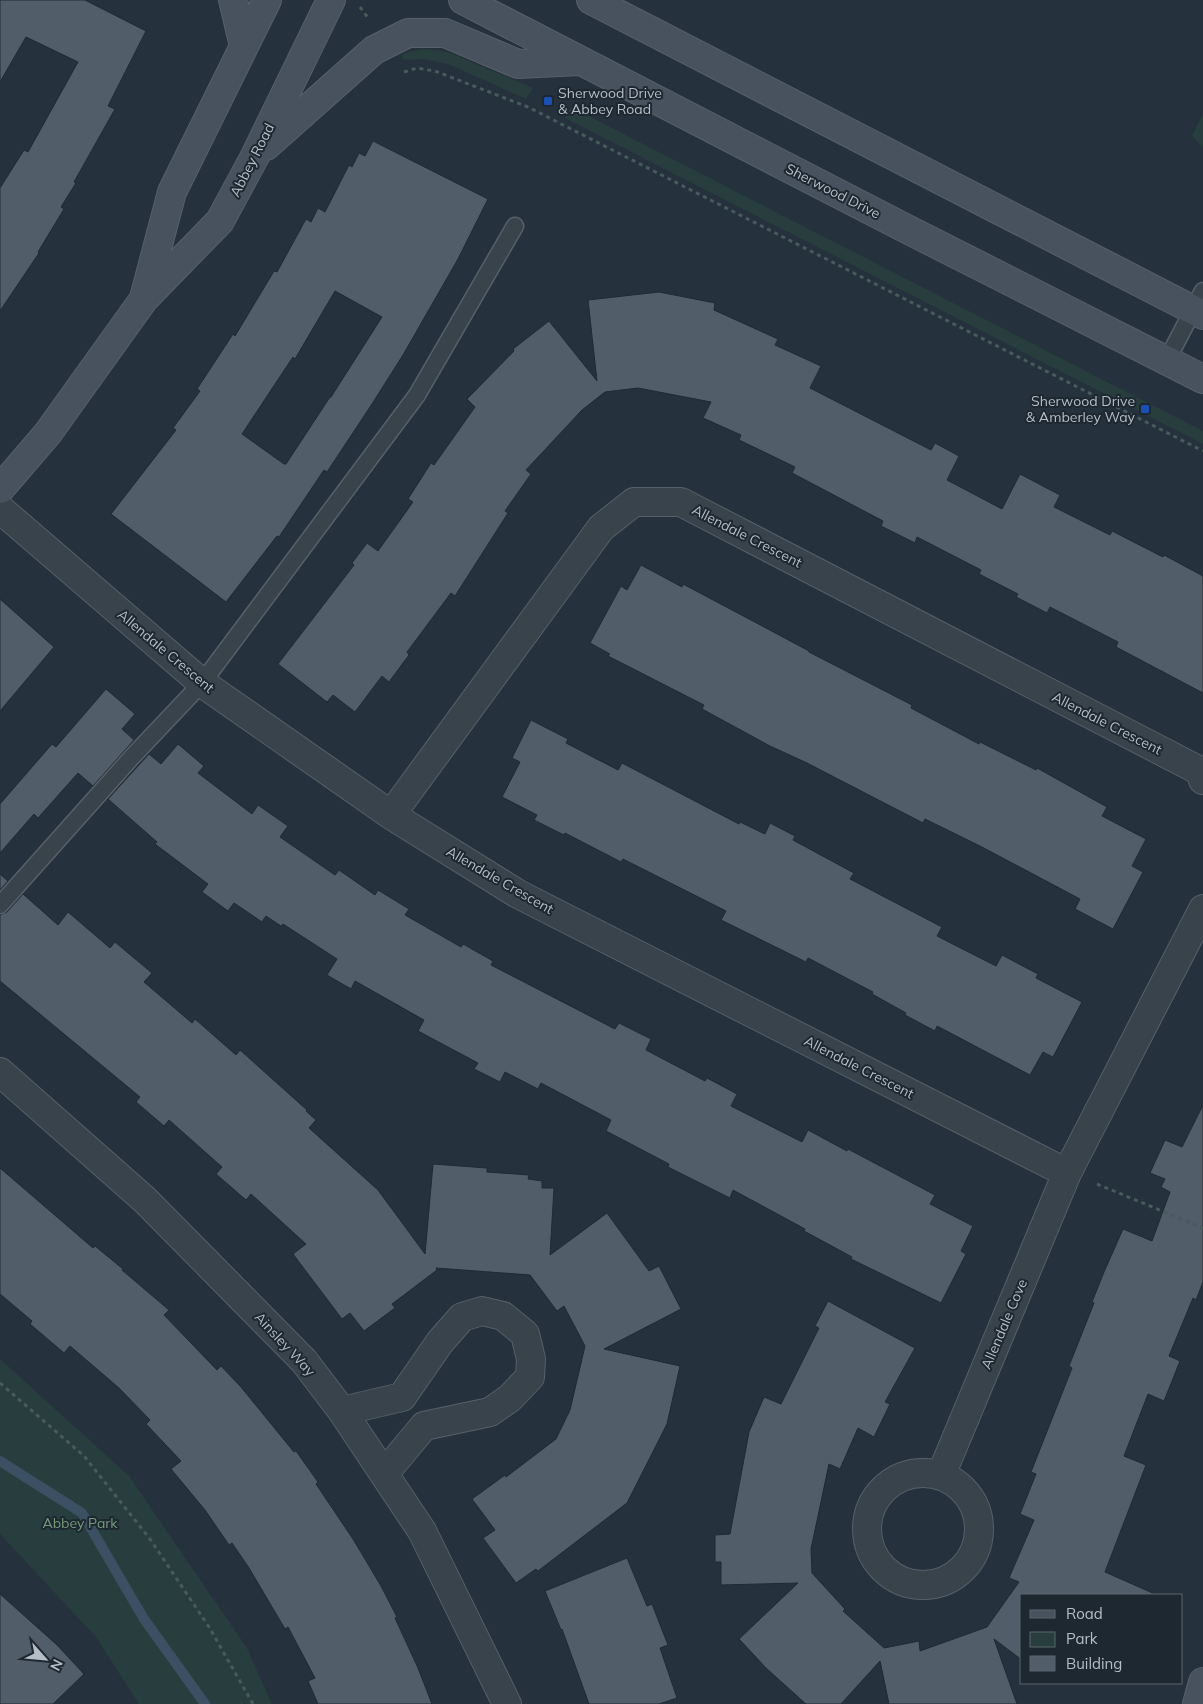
<svg xmlns="http://www.w3.org/2000/svg" width="1203" height="1704" font-family="Mulish,sans-serif">
  <style>
    .green { fill: #283e3e }
    .lines { fill: none; stroke-linecap: round; stroke-linejoin: round }
    .stream { stroke: #3c5063; stroke-width: 10 }
    .building { fill: #515d69; stroke: #202a33; fill-rule: evenodd }
    .lane-casing { stroke: #57606a; stroke-width: 19 }
    .street-casing { stroke: #57606a; stroke-width: 30 }
    .secondary-casing { stroke: #57606a; stroke-width: 30 }
    .path { stroke: #475b5c; stroke-width: 3; stroke-dasharray: 4 4; stroke-linecap: butt }
    .lane { stroke: #39434c; stroke-width: 16 }
    .street { stroke: #39434c; stroke-width: 28 }
    .secondary { stroke: #48525f; stroke-width: 28 }
    .transit-dot { fill: #1a4fb4; stroke: #1e2831; stroke-width: 2 }
    .labels { text-anchor: middle; dominant-baseline: central; stroke-width: 4; stroke-linejoin: round; paint-order: stroke }
    .poi-label { font-size: 14px; fill: #b5bdc7; stroke: #1e2831; text-anchor: start }
    .street-label { font-size: 14px; fill: #b5bdc7; stroke: #1e2831 }
    .park-label { font-size: 14px; fill: #759b7b; stroke: #1e2831 }
  </style>
  <rect width="100%" height="100%" fill="#25313c"/>
  <path class="green" d="M 425,49 L 437,50 L 450,53 L 533,88 L 526,99 L 448,64 L 423,59 L 408,60 L 402,59 L 402,55 L 412,51 Z
    M 571,107 L 1203,431 L 1203,444 L 565,118 Z
    M 1203,114 L 1203,148 L 1192,136 Z
    M 0,1359 L 129,1476 L 247,1648 L 272,1704 L 139,1704 L 96,1637 L 0,1534 Z"/>
  <g class="lines">
    <path class="stream" d="M 0,1461 L 82,1513 L 144,1619 L 205,1704"/>
  </g>
  <path class="building" d="M 0,0 L 85,0 L 146,31 L 108,106 L 115,109 L 74,182 L 76,183 L 61,207 L 64,209 L 38,252 L 39,253 L 0,311 L 0,188 L 24,150 L 28,152 L 78,62 L 26,37 L 0,82 Z
    M 373,141 L 488,199 L 458,259 L 403,355 L 372,404 L 327,472 L 324,470 L 279,537 L 277,536 L 226,602 L 111,514 L 176,430 L 173,428 L 200,391 L 197,389 L 233,334 L 235,336 L 274,271 L 277,272 L 306,219 L 311,222 L 318,208 L 325,212 L 349,165 L 352,167 L 359,153 L 365,156 ZM 335,291 L 382,317 L 331,397 L 330,397 L 286,464 L 284,464 L 242,434 L 293,357 L 295,359 Z
    M 659,292 L 715,303 L 714,310 L 778,339 L 775,345 L 821,366 L 810,388 L 931,450 L 935,443 L 959,456 L 947,480 L 1002,509 L 1020,474 L 1060,495 L 1054,507 L 1110,535 L 1112,531 L 1163,557 L 1164,555 L 1203,576 L 1203,693 L 1116,647 L 1118,642 L 1050,607 L 1047,613 L 1016,597 L 1018,594 L 979,574 L 981,570 L 917,537 L 915,543 L 881,526 L 883,521 L 792,473 L 795,467 L 739,440 L 741,435 L 703,418 L 711,402 L 638,388 L 605,392 L 582,410 L 526,470 L 531,474 L 505,511 L 508,513 L 455,596 L 451,593 L 407,652 L 409,655 L 389,682 L 382,676 L 355,712 L 333,695 L 327,702 L 278,664 L 354,565 L 352,563 L 367,543 L 378,551 L 413,502 L 408,499 L 431,463 L 434,465 L 475,407 L 467,399 L 514,351 L 513,349 L 549,321 L 597,381 L 588,300 Z
    M 641,565 L 682,587 L 683,584 L 781,636 L 809,651 L 809,652 L 912,705 L 911,708 L 979,744 L 980,742 L 1036,770 L 1037,768 L 1107,807 L 1102,816 L 1146,839 L 1132,866 L 1143,872 L 1113,929 L 1075,909 L 1080,899 L 980,846 L 925,819 L 923,823 L 807,763 L 770,746 L 702,709 L 704,705 L 608,656 L 610,654 L 590,643 L 621,586 L 627,590 Z
    M 0,599 L 54,647 L 0,711 Z
    M 106,689 L 135,714 L 122,729 L 134,740 L 93,786 L 78,773 L 38,818 L 34,814 L 0,853 L 0,804 L 52,744 L 56,747 Z
    M 531,720 L 568,739 L 566,743 L 618,770 L 622,763 L 739,824 L 740,822 L 765,834 L 770,823 L 795,836 L 793,840 L 854,873 L 850,879 L 942,927 L 937,936 L 996,966 L 1002,955 L 1038,974 L 1036,978 L 1082,1002 L 1053,1057 L 1043,1052 L 1030,1075 L 937,1026 L 935,1031 L 905,1015 L 906,1013 L 872,994 L 873,992 L 808,958 L 806,962 L 721,920 L 726,911 L 623,859 L 621,862 L 565,833 L 564,835 L 534,820 L 537,815 L 502,797 L 520,762 L 512,758 Z
    M 178,744 L 204,766 L 198,773 L 252,814 L 258,805 L 288,826 L 280,837 L 335,875 L 339,870 L 375,895 L 378,890 L 409,909 L 405,915 L 461,947 L 463,944 L 493,961 L 491,965 L 615,1029 L 619,1023 L 651,1039 L 646,1050 L 705,1081 L 707,1078 L 737,1094 L 731,1106 L 802,1142 L 808,1130 L 847,1151 L 848,1149 L 935,1195 L 930,1204 L 973,1226 L 961,1251 L 966,1254 L 941,1303 L 851,1259 L 852,1257 L 804,1231 L 805,1229 L 733,1190 L 730,1198 L 668,1167 L 669,1164 L 606,1131 L 611,1120 L 541,1083 L 538,1089 L 505,1072 L 500,1082 L 474,1069 L 478,1063 L 418,1031 L 424,1020 L 355,981 L 351,989 L 327,975 L 337,959 L 283,924 L 281,926 L 266,916 L 262,922 L 234,903 L 228,911 L 202,892 L 208,884 L 155,844 L 157,842 L 108,799 L 149,754 L 161,764 Z
    M 0,874 L 8,881 L 0,890 Z
    M 23,894 L 58,925 L 68,912 L 110,948 L 115,942 L 152,973 L 144,982 L 192,1023 L 195,1019 L 236,1055 L 240,1050 L 307,1110 L 306,1111 L 316,1120 L 309,1128 L 378,1190 L 425,1254 L 433,1164 L 487,1168 L 487,1172 L 529,1175 L 528,1179 L 542,1181 L 542,1188 L 554,1188 L 550,1255 L 607,1213 L 649,1271 L 659,1266 L 681,1309 L 604,1349 L 680,1366 L 667,1424 L 627,1503 L 538,1571 L 536,1569 L 516,1583 L 483,1538 L 495,1530 L 472,1499 L 505,1475 L 506,1477 L 556,1439 L 570,1410 L 585,1346 L 564,1306 L 557,1311 L 530,1275 L 436,1268 L 437,1270 L 392,1304 L 395,1308 L 364,1331 L 350,1313 L 342,1319 L 293,1254 L 306,1244 L 251,1194 L 246,1200 L 216,1174 L 222,1167 L 169,1120 L 164,1126 L 136,1102 L 140,1097 L 0,981 L 0,915 L 7,912 Z
    M 1203,1105 L 1203,1282 L 1196,1300 L 1193,1298 L 1169,1356 L 1180,1361 L 1164,1401 L 1148,1394 L 1124,1456 L 1146,1465 L 1105,1572 L 1157,1595 L 1022,1595 L 1022,1660 L 994,1639 L 1017,1704 L 889,1704 L 880,1661 L 841,1704 L 806,1704 L 766,1668 L 739,1639 L 798,1583 L 721,1585 L 721,1562 L 715,1562 L 715,1535 L 730,1534 L 749,1432 L 764,1397 L 781,1404 L 819,1328 L 815,1326 L 828,1301 L 915,1348 L 885,1402 L 890,1404 L 874,1437 L 858,1428 L 840,1469 L 829,1464 L 811,1549 L 812,1573 L 845,1609 L 843,1611 L 884,1648 L 919,1641 L 920,1651 L 987,1627 L 1019,1582 L 1009,1578 L 1034,1520 L 1020,1514 L 1036,1474 L 1031,1472 L 1072,1368 L 1069,1366 L 1094,1303 L 1092,1302 L 1104,1272 L 1123,1229 L 1152,1241 L 1170,1192 L 1161,1187 L 1165,1179 L 1150,1173 L 1165,1140 L 1182,1147 Z
    M 0,1168 L 93,1248 L 95,1246 L 123,1269 L 122,1270 L 169,1310 L 164,1315 L 217,1370 L 221,1366 L 241,1387 L 294,1452 L 296,1451 L 318,1482 L 316,1484 L 353,1539 L 381,1586 L 397,1617 L 395,1618 L 418,1668 L 432,1704 L 318,1704 L 308,1681 L 315,1678 L 288,1627 L 285,1629 L 249,1568 L 232,1543 L 229,1545 L 205,1510 L 171,1469 L 181,1461 L 146,1424 L 150,1420 L 119,1388 L 70,1346 L 64,1353 L 30,1324 L 32,1321 L 0,1294 Z
    M 627,1558 L 647,1606 L 652,1604 L 668,1645 L 660,1648 L 677,1698 L 659,1704 L 589,1704 L 562,1629 L 561,1630 L 545,1591 Z
    M 0,1594 L 57,1645 L 84,1674 L 53,1704 L 0,1704 Z"/>
  <g class="lines">
    <defs>
      <path id="lane" d="M 1167,360 L 1203,291
        M 0,905 L 132,757 L 202,683 L 417,395 L 515,226"/>
      <path id="street" d="M 0,509 L 202,683 L 391,815 L 518,894 L 1067,1173
        M 391,815 L 601,528 L 634,502 L 681,502 L 1200,771 L 1203,780
        M 0,1072 L 145,1200 L 304,1361 L 342,1411 L 422,1531 L 507,1704
        M 342,1411 L 402,1397 L 440,1342 L 462,1317 L 482,1311 L 503,1316 L 525,1334 L 531,1359 L 530,1377 L 510,1398 L 490,1412 L 424,1426 L 384,1474
        M867 1529a56 56 0 1 1 112 0a56 56 0 1 1-112 0Z
        M 941,1475 L 1067,1173 L 1203,909"/>
      <path id="secondary" d="M 233,0 L 244,46
        M 463,0 L 903,227 L 1203,379
        M 591,0 L 1203,315
        M 266,146 L 374,50 L 408,33 L 445,33 L 518,64 L 580,61
        M 144,298 L 172,192 L 267,0
        M 0,489 L 48,433 L 144,299 L 220,221 L 255,156 L 331,0
        M 1197,1704 L 1203,1682"/>
    </defs>
    <use href="#lane" class="lane-casing"/>
    <use href="#street" class="street-casing"/>
    <use href="#secondary" class="secondary-casing"/>
    <path class="path" d="M 360,7 L 368,18
      M 404,72 L 417,68 L 435,71 L 528,107 L 1203,451
      M 1097,1184 L 1203,1228
      M 0,1383 L 84,1456 L 150,1539 L 209,1627 L 253,1704"/>
    <use href="#lane" class="lane"/>
    <use href="#street" class="street"/>
    <use href="#secondary" class="secondary"/>
  </g>
  <g class="transit-dot">
    <rect x="543" y="96" width="10" height="10" rx="2.5"/>
    <rect x="1140" y="404" width="10" height="10" rx="2.5"/>
  </g>
  <g class="labels">
    <g class="poi-label">
      <text x="558" y="93">Sherwood Drive<tspan x="558" dy="16">&amp; Abbey Road</tspan></text>
      <text x="1135" y="401" text-anchor="end">Sherwood Drive<tspan x="1135" dy="16">&amp; Amberley Way</tspan></text>
    </g>
    <g class="street-label">
      <text transform="translate(252 160) rotate(-63)">Abbey Road</text>
      <text transform="translate(833 191) rotate(27)">Sherwood Drive</text>
      <text transform="translate(747 536) rotate(27)">Allendale Crescent</text>
      <text transform="translate(166 651) rotate(40)">Allendale Crescent</text>
      <text transform="translate(1107 723) rotate(27)">Allendale Crescent</text>
      <text transform="translate(500 880) rotate(30)">Allendale Crescent</text>
      <text transform="translate(859 1067) rotate(27)">Allendale Crescent</text>
      <text transform="translate(1004 1324) rotate(-67)">Allendale Cove</text>
      <text transform="translate(285 1344) rotate(47)">Ainsley Way</text>
    </g>
    <g class="park-label">
      <text x="80" y="1523">Abbey Park</text>
    </g>
  </g>
  <rect x="1020" y="1594" width="162" height="90" fill="#1e2831" stroke="#5a646d"/>
  <rect x="1030" y="1610" width="25" height="8" fill="#48525f" stroke="#5a646d"/>
  <text x="1066" y="1619" font-size="15" fill="#b5bdc7">Road</text>
  <rect x="1030" y="1632" width="25" height="15" fill="#283e3e" stroke="#5a646d"/>
  <text x="1066" y="1644" font-size="15" fill="#b5bdc7">Park</text>
  <rect x="1030" y="1656" width="25" height="15" fill="#515d69" stroke="#5a646d"/>
  <text x="1066" y="1669" font-size="15" fill="#b5bdc7">Building</text>
  <g transform="translate(45 1659) rotate(117)" stroke="#1e2831" stroke-width="4" paint-order="stroke">
  <path d="M0-4L9 19L0 12L-9 19Z" fill="#b5bdc7"/>
  <text y="-8" font-size="14" font-weight="bold" text-anchor="middle" fill="#b5bdc7">N</text>
  </g>
</svg>
